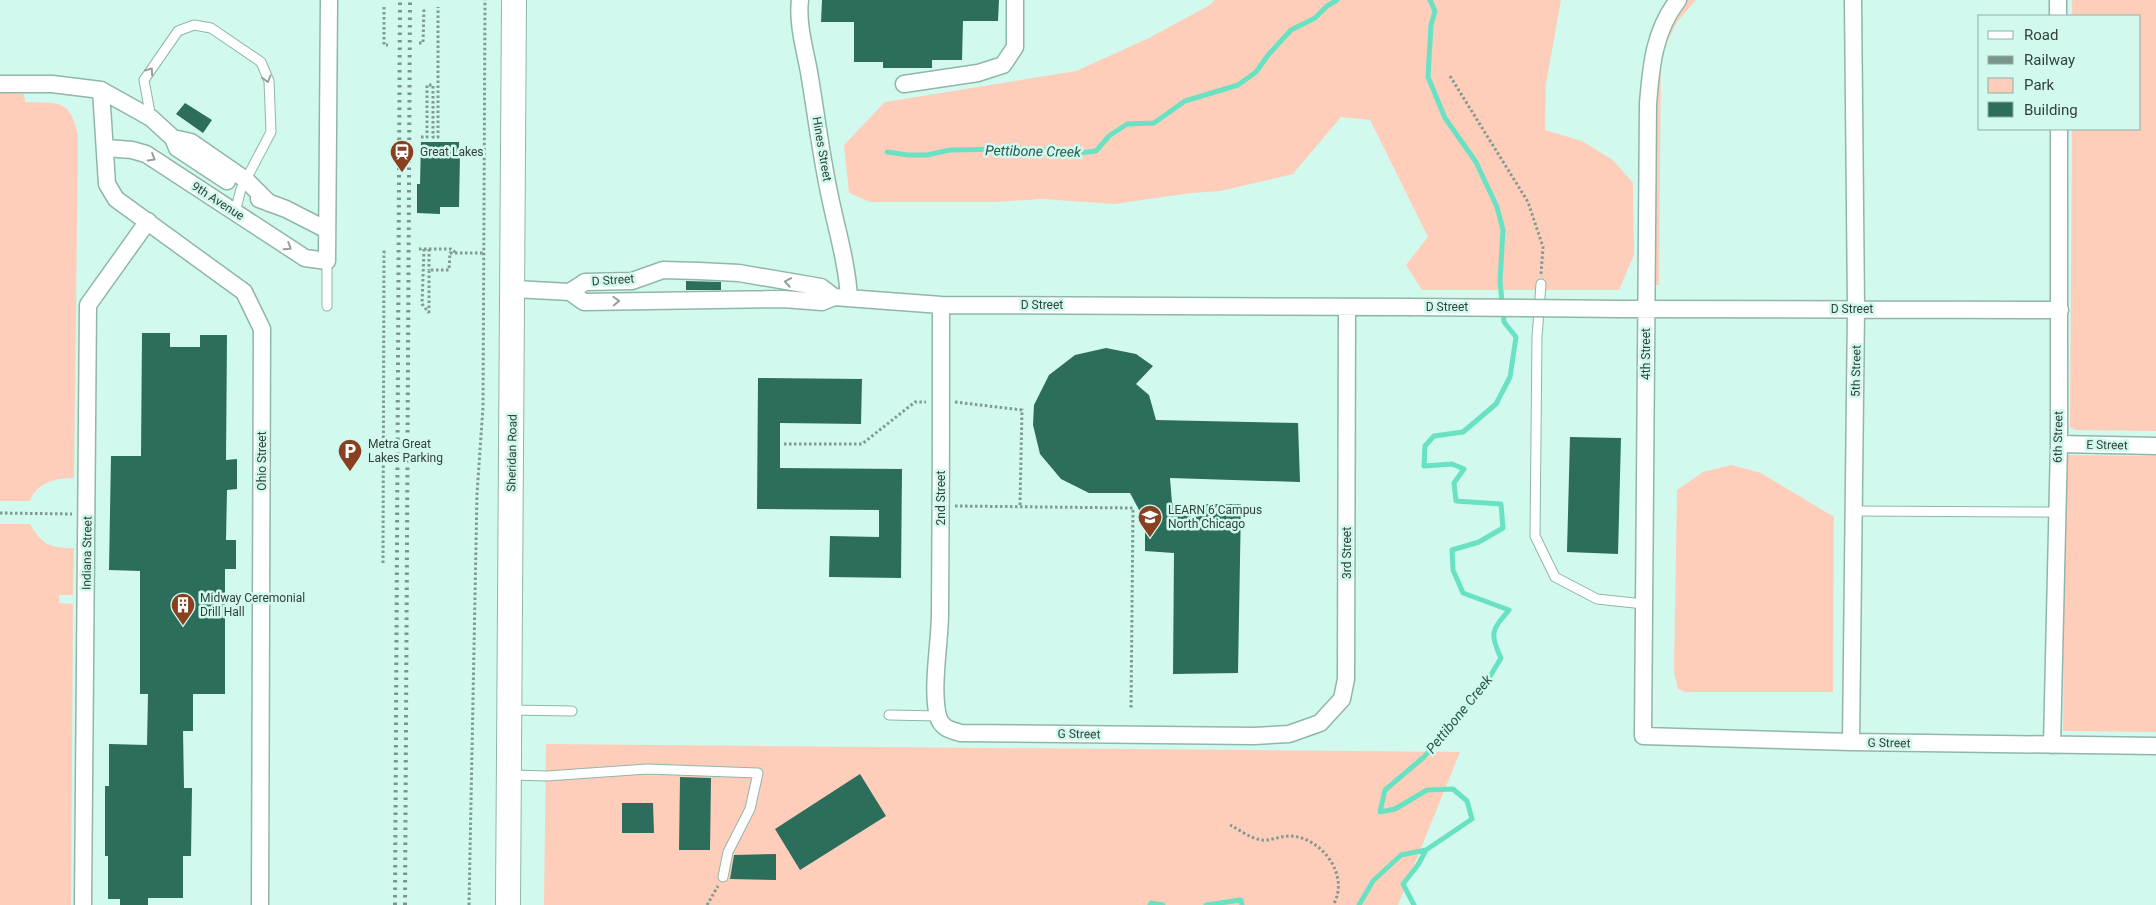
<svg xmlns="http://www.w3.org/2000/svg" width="2156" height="905" font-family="Roboto,sans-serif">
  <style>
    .green { fill: #fecebb }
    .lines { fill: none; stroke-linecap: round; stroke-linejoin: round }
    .stream { stroke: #69e2c4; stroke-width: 5 }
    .building { fill: #2c6d5c }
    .lane-casing { stroke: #90b6aa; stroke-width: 11 }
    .street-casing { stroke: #90b6aa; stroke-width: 19 }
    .secondary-casing { stroke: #90b6aa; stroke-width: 26 }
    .path { stroke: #7f9b92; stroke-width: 3; stroke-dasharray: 2.5 2.5; stroke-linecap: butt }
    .lane { stroke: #fff; stroke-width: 9 }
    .street { stroke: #fff; stroke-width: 16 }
    .secondary { stroke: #fff; stroke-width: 24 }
    .rail { stroke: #7a958c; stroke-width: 4; stroke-dasharray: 2.5 5; stroke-linecap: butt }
    .street-bridge-casing { stroke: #90b6aa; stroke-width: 19; stroke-linecap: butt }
    .street-bridge { stroke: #fff; stroke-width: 16 }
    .oneway { stroke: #98a09e }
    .labels { text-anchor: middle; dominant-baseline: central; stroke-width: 5; stroke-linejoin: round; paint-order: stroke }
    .street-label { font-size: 12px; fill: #31413c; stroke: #d1f9ed }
    .poi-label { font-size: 12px; fill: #31413c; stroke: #d1f9ed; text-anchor: start }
    .water-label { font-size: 14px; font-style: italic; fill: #26594c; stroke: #d1f9ed }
  </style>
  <rect width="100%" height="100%" fill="#d1f9ed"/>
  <path class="green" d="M 1215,0 L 1561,0 L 1546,84 L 1545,130 L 1582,141 L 1613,160 L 1633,183 L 1634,255 L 1619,290 L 1422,290 L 1406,265 L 1428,237 L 1370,120 L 1341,117 L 1293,174 L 1221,191 L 1191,193 L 1115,204 L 1042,199 L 997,202 L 870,202 L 849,193 L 844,145 L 885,102 L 1076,71 L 1147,39 L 1210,5 Z
    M 1686,0 L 1696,0 L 1677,22 L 1661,54 L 1659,285 L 1655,285 L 1656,60 L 1675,14 Z
    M 2072,0 L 2156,0 L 2156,431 L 2075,430 L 2070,427 L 2072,129 L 2140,129 L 2140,16 L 2072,16 Z
    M 0,93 L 24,94 L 25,102 C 58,103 70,98 78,135 L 74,478 C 56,478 37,482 30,501 L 0,501 Z
    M 2065,455 L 2156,456 L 2156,732 L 2063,731 Z
    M 1731,465 L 1761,473 L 1834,517 L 1833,692 L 1685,692 L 1678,689 L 1674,672 L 1677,490 L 1703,472 Z
    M 0,524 L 30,524 C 42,545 50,548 74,548 L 73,595 L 59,595 L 59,603 L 73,604 L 71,905 L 0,905 Z
    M 546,744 L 1460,752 L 1398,905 L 544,905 Z"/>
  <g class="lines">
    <path class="stream" d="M 887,152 L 908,155 L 927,155 L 950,150 L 1013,149 L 1051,150 L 1070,154 L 1096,151 L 1109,136 L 1127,124 L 1154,123 L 1185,101 L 1238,85 L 1256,72 L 1269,54 L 1291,30 L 1315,18 L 1327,6 L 1337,0
      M 1150,905 L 1151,903 L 1163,905
      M 1206,905 L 1241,900 L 1242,905
      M 1359,905 L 1373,881 L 1401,855 L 1426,850 L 1472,819 L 1467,801 L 1453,789 L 1427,790 L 1395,809 L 1380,812 L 1385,790 L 1424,757 L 1483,688 L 1501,658 C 1489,633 1492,630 1509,610 L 1463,593 L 1453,570 L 1452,550 L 1479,542 L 1503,528 L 1501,504 L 1456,501 L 1454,483 L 1464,469 L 1452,464 L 1424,466 L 1425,446 L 1434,436 L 1463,432 L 1496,404 L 1510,377 L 1516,337 L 1504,322 L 1500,281 L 1503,230 L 1497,207 L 1476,162 L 1445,118 L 1428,77 L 1431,25 L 1435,11 L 1430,0
      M 1414,905 L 1403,884 L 1418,865 L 1426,850"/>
  </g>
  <path class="building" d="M 822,0 L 999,0 L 998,21 L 963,21 L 962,60 L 932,60 L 932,68 L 883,68 L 883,62 L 854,62 L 854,22 L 821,22 Z
    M 185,103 L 212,120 L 203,133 L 176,114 Z
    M 421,142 L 459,142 L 459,154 L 460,154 L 459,207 L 440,207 L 440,214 L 417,213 L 417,184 L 420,184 Z
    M 686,281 L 721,282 L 721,290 L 686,290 Z
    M 142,333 L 170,333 L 170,347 L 200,347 L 200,335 L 227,335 L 226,460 L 237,459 L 237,489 L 227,490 L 226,540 L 236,540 L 236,569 L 225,569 L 225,694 L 193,694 L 193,731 L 183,731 L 184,788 L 192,788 L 191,856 L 183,856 L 183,898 L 148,898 L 148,905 L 120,905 L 120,899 L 108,899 L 108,856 L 105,856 L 105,786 L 109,786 L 109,744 L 147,745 L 148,694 L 140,694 L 140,571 L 109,570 L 111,456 L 141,456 Z
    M 1106,348 L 1136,354 L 1153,366 L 1136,384 L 1149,395 L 1156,420 L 1298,423 L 1300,482 L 1170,478 L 1172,503 L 1185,516 L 1206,516 L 1206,504 L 1241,504 L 1238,673 L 1173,674 L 1174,553 L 1145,551 L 1145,521 L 1130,493 L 1089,493 L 1061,479 L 1040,454 L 1033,425 L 1034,405 L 1049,375 L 1075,355 Z
    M 758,378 L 862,379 L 861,424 L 780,423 L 780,468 L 902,469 L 901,578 L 829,577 L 830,536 L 879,537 L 879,510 L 757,509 Z
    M 1570,437 L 1621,438 L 1618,554 L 1567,552 Z
    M 860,774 L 886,816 L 800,870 L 775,829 Z
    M 680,777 L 711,778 L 710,850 L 679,850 Z
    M 622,803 L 653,803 L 654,833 L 622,833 Z
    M 776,854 L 776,880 L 730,879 L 734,855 Z"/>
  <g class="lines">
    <defs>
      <path id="lane" d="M 151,118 L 144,80 L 178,31 L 194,25 L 211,28 L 261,62 L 269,81 L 271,132 L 241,189 L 235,212
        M 1541,284 L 1537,337 L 1535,536 L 1555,577 L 1597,599 L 1644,604
        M 327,306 L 327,261
        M 1854,511 L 2057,512
        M 510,710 L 572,711
        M 889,715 L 938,716
        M 511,775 L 547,776 L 647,769 L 758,773 L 750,809 L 728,852 L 723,877"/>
      <path id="street" d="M 800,0 C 797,23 805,50 809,72 C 816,113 821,156 830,197 C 837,231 847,263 849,298
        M 1678,0 C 1654,31 1651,66 1648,104 L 1643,736 L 1851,742 L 2156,746
        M 2058,0 L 2058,16
        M 0,84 L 52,84 L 101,90 L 151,118 L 173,138 L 191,142 L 246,180 L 269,203
        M 904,84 L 978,73 L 1003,65 L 1015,47 L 1015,0
        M 101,90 L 107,184 L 116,199 L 244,292 L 262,329 L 260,905
        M 173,138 L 177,148 L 227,181
        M 106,148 L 132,150 L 146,154 L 305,258 L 327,261 L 329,0
        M 259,199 L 286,209 L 327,230
        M 514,289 L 570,292 L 584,302 L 783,299 L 822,302 L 834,297
        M 570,292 L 585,282 L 632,281 L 663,270 L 699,271 L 739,273 L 821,287 L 834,297 L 941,305 L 1408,307
        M 941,305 C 941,408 941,510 940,613 C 940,643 931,688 938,716 C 941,728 950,730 961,733 L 1254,736 L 1289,734 L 1320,723 L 1342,699 L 1346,679 L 1347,307
        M 1619,309 L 2060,310
        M 2059,444 L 2156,446
        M 1851,742 L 1856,309 L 1853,0
        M 2052,745 L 2059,444 L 2059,129
        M 83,905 L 88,305 L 148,221"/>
      <path id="secondary" d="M 508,905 L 514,0"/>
    </defs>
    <use href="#lane" class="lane-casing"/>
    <use href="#street" class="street-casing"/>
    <use href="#secondary" class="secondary-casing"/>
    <path class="path" d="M 384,7 L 384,45 L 388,45
      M 419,43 L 423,43 L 424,7
      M 1450,76 L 1528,202 L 1543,247 L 1541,274
      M 421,137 L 427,137 L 427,85 L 433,85 L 433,137 L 438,137 L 438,7
      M 419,249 L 424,249 L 422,304 L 429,313
      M 424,249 L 451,249 L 455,252
      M 429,249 L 429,270
      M 429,313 L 429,270 L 449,270 L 450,253 L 483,253
      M 955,402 L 1022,410 L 1020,506
      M 784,444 L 862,444 L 915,402 L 926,402
      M 955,506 L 1133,508 L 1131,710
      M 0,513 L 72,514
      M 383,563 L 384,252 L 386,252
      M 1230,825 C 1240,830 1251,839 1262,840 C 1271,841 1280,836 1289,836 C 1321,836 1351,876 1333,905
      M 469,905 L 477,494 L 483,407 L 485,0
      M 707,905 L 718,886"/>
    <use href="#lane" class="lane"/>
    <use href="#street" class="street"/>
    <use href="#secondary" class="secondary"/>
    <path class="rail" d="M 395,905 L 400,0
      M 405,905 L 410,0"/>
    <defs>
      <path id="street-bridge" d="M 1408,307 L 1619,309"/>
    </defs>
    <use href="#street-bridge" class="street-bridge-casing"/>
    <use href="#street-bridge" class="street-bridge"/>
  </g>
  <defs><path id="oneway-chevron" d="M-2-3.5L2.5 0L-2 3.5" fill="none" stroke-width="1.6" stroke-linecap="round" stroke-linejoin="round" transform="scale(1.25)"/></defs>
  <g class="oneway">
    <use href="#oneway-chevron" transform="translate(150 71) rotate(-55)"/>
    <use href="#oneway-chevron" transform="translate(267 79) rotate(75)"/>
    <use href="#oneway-chevron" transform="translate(152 158) rotate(31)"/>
    <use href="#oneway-chevron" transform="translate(288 247) rotate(33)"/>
    <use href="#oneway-chevron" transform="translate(788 282) rotate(-170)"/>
    <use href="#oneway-chevron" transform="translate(616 301) rotate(-2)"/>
  </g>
  <defs>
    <symbol id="station-pin" viewBox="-11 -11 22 30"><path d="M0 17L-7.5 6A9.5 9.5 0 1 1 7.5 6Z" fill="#884020" stroke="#d1f9ed"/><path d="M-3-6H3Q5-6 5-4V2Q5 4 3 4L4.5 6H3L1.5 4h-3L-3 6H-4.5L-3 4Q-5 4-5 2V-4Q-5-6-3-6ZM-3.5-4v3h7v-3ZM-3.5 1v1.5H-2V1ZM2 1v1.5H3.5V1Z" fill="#fff"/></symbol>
    <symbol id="parking-pin" viewBox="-11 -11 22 30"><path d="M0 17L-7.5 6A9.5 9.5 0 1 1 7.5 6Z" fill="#884020" stroke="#d1f9ed"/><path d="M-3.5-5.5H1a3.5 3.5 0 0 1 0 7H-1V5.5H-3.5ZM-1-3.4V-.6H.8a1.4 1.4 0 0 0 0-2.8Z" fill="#fff"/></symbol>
    <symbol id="school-pin" viewBox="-11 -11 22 30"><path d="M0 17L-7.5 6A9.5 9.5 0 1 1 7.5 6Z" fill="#884020" stroke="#d1f9ed"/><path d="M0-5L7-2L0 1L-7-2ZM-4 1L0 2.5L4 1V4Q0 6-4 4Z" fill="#fff"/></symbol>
    <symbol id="building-pin" viewBox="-11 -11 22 30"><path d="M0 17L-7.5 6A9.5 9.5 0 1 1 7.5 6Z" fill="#884020" stroke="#d1f9ed"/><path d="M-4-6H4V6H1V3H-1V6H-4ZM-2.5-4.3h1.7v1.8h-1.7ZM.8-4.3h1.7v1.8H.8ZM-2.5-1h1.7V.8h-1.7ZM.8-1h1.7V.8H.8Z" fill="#fff"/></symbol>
  </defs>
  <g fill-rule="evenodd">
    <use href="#station-pin" x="388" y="138" width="28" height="38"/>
    <use href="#parking-pin" x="336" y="437" width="28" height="38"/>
    <use href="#school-pin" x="1136" y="503" width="28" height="38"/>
    <use href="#building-pin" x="169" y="591" width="28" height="38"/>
  </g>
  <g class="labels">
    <g class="street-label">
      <text transform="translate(822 149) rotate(80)">Hines Street</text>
      <text transform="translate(218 201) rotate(33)">9th Avenue</text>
      <text transform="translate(613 280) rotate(-4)">D Street</text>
      <text x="1042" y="305">D Street</text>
      <text x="1447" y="307">D Street</text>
      <text x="1852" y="309">D Street</text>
      <text transform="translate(1646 354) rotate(-90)">4th Street</text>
      <text transform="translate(1856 371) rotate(-89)">5th Street</text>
      <text transform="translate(2058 437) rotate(-89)">6th Street</text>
      <text transform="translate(2107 445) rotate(1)">E Street</text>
      <text transform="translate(512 453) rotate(-89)">Sheridan Road</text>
      <text transform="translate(262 461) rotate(-90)">Ohio Street</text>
      <text transform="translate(941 498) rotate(-90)">2nd Street</text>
      <text transform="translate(87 553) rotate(-89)">Indiana Street</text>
      <text transform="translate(1347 553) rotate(-90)">3rd Street</text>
      <text transform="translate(1079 734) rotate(1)">G Street</text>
      <text transform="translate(1889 743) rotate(1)">G Street</text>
    </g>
    <g class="poi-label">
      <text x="420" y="152">Great Lakes</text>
      <text x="368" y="444">Metra Great<tspan x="368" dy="14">Lakes Parking</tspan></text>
      <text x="1168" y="510">LEARN 6 Campus<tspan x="1168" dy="14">North Chicago</tspan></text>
      <text x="200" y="598">Midway Ceremonial<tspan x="200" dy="14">Drill Hall</tspan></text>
    </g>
    <g class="water-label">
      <text transform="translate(1033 151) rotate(1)">Pettibone Creek</text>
      <text transform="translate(1459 714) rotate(-51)">Pettibone Creek</text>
    </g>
  </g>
  <rect x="1978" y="15" width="162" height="115" fill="#d1f9ed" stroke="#91afa6"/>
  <rect x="1988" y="31" width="25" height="8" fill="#ffffff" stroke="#91afa6"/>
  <text x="2024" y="40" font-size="15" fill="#31413c">Road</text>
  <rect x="1988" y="56" width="25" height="8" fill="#7a958c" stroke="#91afa6"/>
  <text x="2024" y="65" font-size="15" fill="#31413c">Railway</text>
  <rect x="1988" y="78" width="25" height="15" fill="#fecebb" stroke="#91afa6"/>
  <text x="2024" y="90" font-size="15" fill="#31413c">Park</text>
  <rect x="1988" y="102" width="25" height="15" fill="#2c6d5c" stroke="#91afa6"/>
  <text x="2024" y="115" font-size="15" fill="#31413c">Building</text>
</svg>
